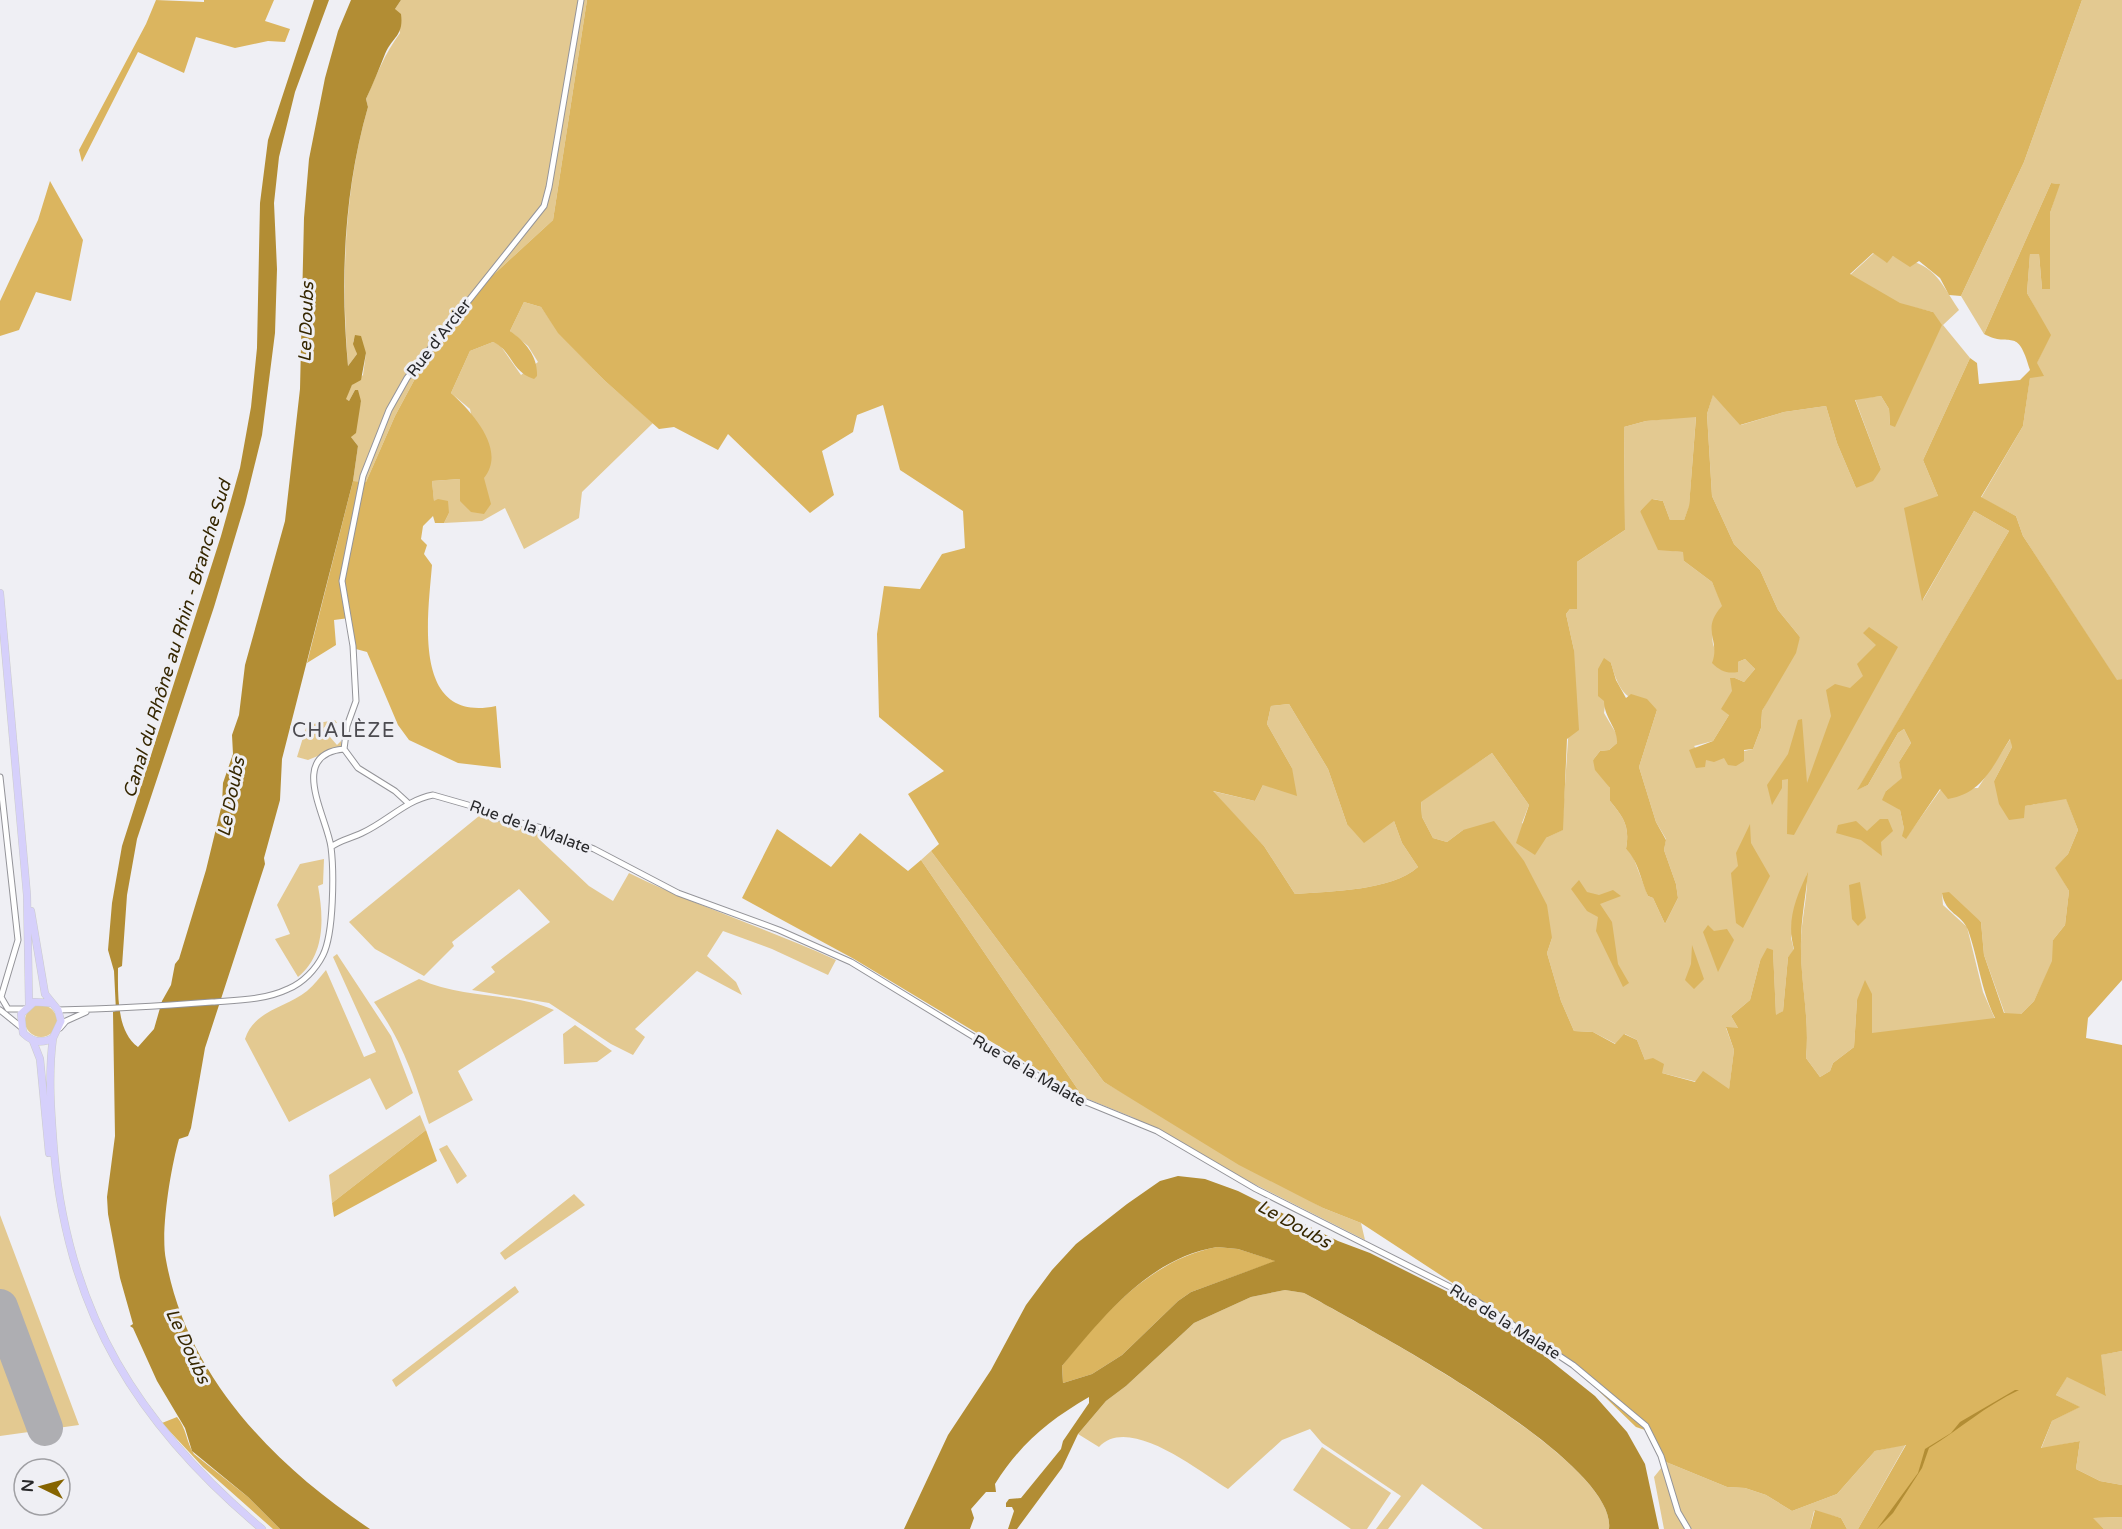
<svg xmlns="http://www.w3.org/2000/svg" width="2122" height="1529" font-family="'Varela Round',sans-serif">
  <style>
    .green { fill: #e3c991; fill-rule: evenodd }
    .forest { fill: #dbb55f; fill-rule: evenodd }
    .water { fill: #b28d34; fill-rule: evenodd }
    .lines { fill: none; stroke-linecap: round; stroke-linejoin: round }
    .runway { stroke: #aeaeb2; stroke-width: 36 }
    .minor-casing { stroke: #949499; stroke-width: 7 }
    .major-casing { stroke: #cbcbcc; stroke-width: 8 }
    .minor { stroke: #fff; stroke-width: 5 }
    .major { stroke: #d6d0fb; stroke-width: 7 }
    .labels { text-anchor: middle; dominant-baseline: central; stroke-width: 6; stroke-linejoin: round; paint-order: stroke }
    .street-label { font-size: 16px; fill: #272729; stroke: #efeff4 }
    .water-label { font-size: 18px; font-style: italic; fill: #362700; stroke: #efeff4 }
    .quarter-label { font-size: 20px; letter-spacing: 1.5px; fill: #4c4b50; stroke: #efeff4 }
  </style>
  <rect width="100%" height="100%" fill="#efeff4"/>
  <path class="green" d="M 401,0 L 587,0 L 553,220 L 491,277 L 425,360 L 395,416 L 366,482 L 353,481 L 358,446 L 351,437 L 361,401 L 355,390 L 349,401 L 345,399 L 352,385 L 363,375 L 366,353 L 353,340 L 357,354 L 348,366 C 341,280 344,190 368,107 L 366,99 C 376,76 385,53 400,33 L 395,9 Z
    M 2082,0 L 2122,0 L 2122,679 L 2117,681 L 2023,536 L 2016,516 L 1981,498 L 2023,426 L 2030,377 L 2050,335 L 2027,293 L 2030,253 L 2039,254 L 2042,289 L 2050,289 L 2050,213 L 2059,184 L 2051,183 L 1984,334 L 1961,296 L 2024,162 Z
    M 1874,253 L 1886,262 L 1893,256 C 1936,265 1937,277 1959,310 L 1943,325 L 1970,358 L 1923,460 L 1938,496 L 1923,600 L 1974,511 L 2009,531 L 1858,789 L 1868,785 L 1898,733 L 1904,729 L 1911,743 L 1899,762 L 1903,778 L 1886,791 L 1900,810 L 1906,838 L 1941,789 L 1978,788 L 2011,738 L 2012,747 L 1994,781 L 2025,806 L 2066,798 L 2078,830 L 2068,854 L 2056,868 L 2069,891 L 2065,925 L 2053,940 L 2053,961 L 2034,1001 L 2021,1014 L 2005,1014 L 1984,955 L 1981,922 L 1942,893 L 1943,905 L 1967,927 L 1983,992 L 1995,1019 L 1872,1034 L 1872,994 L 1857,1000 L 1854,1047 L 1833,1063 L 1830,1071 L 1820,1077 L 1806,1058 C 1810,1018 1800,982 1801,943 C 1801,920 1808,896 1807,874 L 1791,938 L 1794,950 L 1788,957 L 1783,1011 L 1776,1016 L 1773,951 L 1760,961 L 1750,1000 L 1731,1016 L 1738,1028 L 1726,1028 L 1734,1050 L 1729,1090 L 1662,1073 L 1645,1060 L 1637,1040 L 1625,1034 L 1616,1044 L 1593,1032 L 1574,1031 L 1561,1001 L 1547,953 L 1552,938 L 1463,830 L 1447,842 L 1433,838 L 1422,817 L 1421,801 L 1492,753 L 1529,805 L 1522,823 L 1546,838 L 1562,830 L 1574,650 L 1566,614 L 1570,609 L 1577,608 L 1577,562 L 1625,530 L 1624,427 L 1646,421 L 1696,416 L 1689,507 L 1684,520 L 1670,520 L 1663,501 L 1653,499 L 1640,511 L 1673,551 L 1684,552 L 1684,561 L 1712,582 L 1723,606 C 1708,644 1706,645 1738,672 L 1738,662 L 1745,659 L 1755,669 L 1744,682 L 1735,678 L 1729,715 L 1713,741 L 1694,746 L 1706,760 L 1753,749 L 1761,728 L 1762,711 L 1800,637 L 1778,610 L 1760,570 L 1734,544 L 1712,496 L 1707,414 L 1713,394 L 1741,425 L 1784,412 L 1826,406 L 1837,443 L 1856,488 L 1881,469 L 1855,399 L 1881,396 L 1889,409 L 1890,425 L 1933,312 L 1900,304 L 1850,275 ZM 1611,663 C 1620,696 1627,698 1657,710 L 1639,767 L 1656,822 L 1666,839 L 1664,850 L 1676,884 L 1678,898 L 1665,924 L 1653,898 L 1648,896 L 1632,854 L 1626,849 C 1630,826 1624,818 1610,801 L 1610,788 L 1593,760 L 1600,751 L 1609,750 L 1617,743 L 1617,735 L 1604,713 Z
    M 524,302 L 541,307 L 559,333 L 604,380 L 653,423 L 582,492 L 579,518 L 524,549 L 505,508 L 482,521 L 444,523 L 449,513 L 434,502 L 432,481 L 460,479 L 460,501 L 484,478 L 470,409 L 451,393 L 470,351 L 493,342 L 500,345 L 521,375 L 538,362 L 528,346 L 510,331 Z
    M 1289,704 L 1328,769 L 1347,824 L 1394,821 L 1402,843 L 1418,867 C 1391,891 1331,891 1295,894 L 1264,846 L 1212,791 L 1255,801 L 1263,785 L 1292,768 L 1267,724 L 1271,706 Z
    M 335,720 L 337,723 L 327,724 L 323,729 L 337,745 L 341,741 L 342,746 L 308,760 L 297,757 L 306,728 L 313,724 Z
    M 479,816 L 536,829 L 539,839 L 589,886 L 613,901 L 629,873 C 696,906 768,929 836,960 L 828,975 L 772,949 L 723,931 L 707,956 L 736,982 L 742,995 L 697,971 L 635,1029 L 645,1037 L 633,1055 L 611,1044 L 549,1003 L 472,990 L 495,972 L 491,967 L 550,922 L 519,889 L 452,942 L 454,946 L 424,976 L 375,949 L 349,922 Z
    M 931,851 L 1104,1082 L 1323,1208 L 1361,1223 L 1365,1240 L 1242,1178 L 1132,1117 L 1083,1097 L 921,860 Z
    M 324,859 L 323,884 L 318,886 C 324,919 325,955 298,977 L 275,939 L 290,934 L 277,905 L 300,864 Z
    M 337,954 L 391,1036 L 413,1093 L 386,1110 L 370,1078 L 289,1122 L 245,1039 C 254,1010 286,1008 307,991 C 314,985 320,977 326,970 L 364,1057 L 376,1052 L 333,957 Z
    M 419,979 C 462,999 512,992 554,1010 L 458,1071 L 473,1100 L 429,1124 C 413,1076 404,1044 374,1002 Z
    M25 1021a16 16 0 1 1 32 0a16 16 0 1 1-32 0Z
    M 575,1025 L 612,1051 L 597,1062 L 564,1064 L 563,1034 Z
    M 420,1115 L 426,1130 L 332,1203 L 329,1175 Z
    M 447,1145 L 467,1176 L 457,1184 L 439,1149 Z
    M 574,1194 L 585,1205 L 505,1260 L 500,1253 Z
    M 0,1215 L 79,1425 L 0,1436 Z
    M 515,1286 L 519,1292 L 396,1387 L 392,1380 Z
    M 1285,1290 L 1304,1293 C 1361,1325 1618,1460 1609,1529 L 1483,1529 L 1422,1484 L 1388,1529 L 1376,1529 L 1401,1496 L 1322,1443 L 1310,1429 L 1282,1440 L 1228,1489 C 1200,1472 1129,1414 1099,1447 L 1078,1434 L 1106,1401 L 1126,1386 L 1194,1323 L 1251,1297 Z
    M 2122,1351 L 2122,1485 L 2100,1481 L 2076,1469 L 2080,1441 L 2041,1449 L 2052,1421 L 2079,1407 L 2056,1395 L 2067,1376 L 2106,1395 L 2100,1355 Z
    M 1906,1444 L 1858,1529 L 1847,1529 L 1841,1518 L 1814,1511 L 1810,1529 L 1664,1529 L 1654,1477 L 1666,1462 L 1727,1487 L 1745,1488 L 1766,1495 L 1792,1511 L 1837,1494 L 1875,1451 Z
    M 1322,1447 L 1391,1493 L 1367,1529 L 1351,1529 L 1293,1490 Z
    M 2122,1517 L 2122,1529 L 2104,1529 L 2092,1518 Z"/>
  <path class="forest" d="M 156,0 L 204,2 L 204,0 L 274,0 L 265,21 L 290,29 L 285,42 L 268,41 L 235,48 L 196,37 L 184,73 L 138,52 L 82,162 L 79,150 L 146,24 Z
    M 587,0 L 2082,0 L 2024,162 L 1961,296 L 1949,295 L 1940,278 L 1919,261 L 1910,267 L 1893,256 L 1887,263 L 1873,253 L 1850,274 L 1900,303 L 1933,312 L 1942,325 L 1895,427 L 1890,425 L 1889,409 L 1881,396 L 1855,400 L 1881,469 L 1873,481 L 1856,488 L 1837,443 L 1826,406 L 1784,412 L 1740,425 L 1713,395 L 1707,414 L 1712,496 L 1734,544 L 1760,570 L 1778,610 L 1800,637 L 1796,653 L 1762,711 L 1761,728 L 1753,749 L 1744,750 L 1744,761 L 1736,766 L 1728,765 L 1724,758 L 1714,762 L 1706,760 L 1705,767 L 1696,768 L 1689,750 L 1713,741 L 1729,715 L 1721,709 L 1732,691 L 1730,678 L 1735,678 L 1744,682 L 1755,669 L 1745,659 L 1738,662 L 1738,672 C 1727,674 1720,671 1712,663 C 1721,640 1700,630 1722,606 L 1712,582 L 1684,561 L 1683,552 L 1658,550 L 1640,511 L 1652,499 L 1663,501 L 1670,520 L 1684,520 L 1689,506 L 1696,417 L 1646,421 L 1624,427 L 1625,530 L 1577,562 L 1577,609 L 1570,609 L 1566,614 L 1574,650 L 1579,730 L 1567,739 L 1563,830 L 1546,838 L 1535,855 L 1516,843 L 1529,805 L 1492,753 L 1421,802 L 1422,817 L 1433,838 L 1447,842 L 1463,830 L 1494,821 L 1524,861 L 1547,905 L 1552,938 L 1547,953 L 1561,1001 L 1574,1031 L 1593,1032 L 1615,1044 L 1624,1034 L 1637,1040 L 1645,1060 L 1653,1058 L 1664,1064 L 1662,1073 L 1695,1082 L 1703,1071 L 1729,1089 L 1734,1050 L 1726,1027 L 1738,1028 L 1731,1016 L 1750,1000 L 1760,961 L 1767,948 L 1773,950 L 1776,1015 L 1783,1011 L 1788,957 L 1794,949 C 1786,921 1796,897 1808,872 C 1806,895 1801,918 1801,941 C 1800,982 1810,1017 1806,1058 L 1820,1077 L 1830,1071 L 1833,1063 L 1854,1047 L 1857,1000 L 1865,980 L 1872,994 L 1872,1033 L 1995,1018 C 1980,987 1979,961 1968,930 C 1962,914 1945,914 1942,893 L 1949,892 L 1981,922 L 1984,955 L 2004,1013 L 2021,1014 L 2034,1001 L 2052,961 L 2053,940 L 2065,925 L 2069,891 L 2055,868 L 2068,854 L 2078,830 L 2066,799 L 2025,806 L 2024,818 L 2009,820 L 1999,804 L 1994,781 L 2012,747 L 2010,739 C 1992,767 1983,793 1948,799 L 1940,789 L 1906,839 L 1902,836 L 1904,829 L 1900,810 L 1882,800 L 1886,791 L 1902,778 L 1899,762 L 1911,743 L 1904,729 L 1898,733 L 1868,785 L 1857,790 L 2009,531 L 1974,511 L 1922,601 L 1904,508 L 1938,496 L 1923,460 L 1970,358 L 1977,363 L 1979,384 L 2020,380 L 2030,370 C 2017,324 2011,349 1984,334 L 2051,183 L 2060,184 L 2050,213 L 2050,289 L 2042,289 L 2039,254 L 2030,254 L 2027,293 L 2051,335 L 2037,363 L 2044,376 L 2030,378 L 2023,426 L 1981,497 L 2016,516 L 2023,536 L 2117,680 L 2122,679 L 2122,980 L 2088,1018 L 2086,1038 L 2122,1045 L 2122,1351 L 2101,1355 L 2106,1396 L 2067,1377 L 2056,1395 L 2080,1407 L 2052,1421 L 2041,1448 L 2080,1441 L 2076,1469 L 2100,1481 L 2122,1485 L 2122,1517 L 2093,1518 L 2104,1529 L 1858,1529 L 1906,1445 L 1875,1451 L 1837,1494 L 1792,1511 L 1766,1495 L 1745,1488 L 1727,1487 L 1666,1462 L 1651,1432 L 1636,1427 L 1575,1368 L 1526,1331 L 1361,1223 L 1323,1208 L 1239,1165 L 1104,1082 L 931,851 L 939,844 L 908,794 L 944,771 L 879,717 L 877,634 L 884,586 L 920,589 L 942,554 L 965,548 L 963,511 L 900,470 L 883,405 L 857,415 L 853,432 L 822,451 L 834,495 L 810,513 L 728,434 L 718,450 L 674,427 L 659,429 L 604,380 L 558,333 L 541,307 L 524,302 L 510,331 C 526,342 538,357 537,376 L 534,379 C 511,372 512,350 493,342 L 470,351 L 451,393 C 472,412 507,450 484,478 L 491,504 L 484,514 L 471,512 L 460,501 L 460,479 L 432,481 L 434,501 L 438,499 L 448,501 L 449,513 L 444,523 L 435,523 L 433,516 L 423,526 L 421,539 L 427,545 L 424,554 L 432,565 C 428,616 411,724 496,706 L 501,768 L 458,763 L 409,740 L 398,725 L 367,652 L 356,649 L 349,618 L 334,620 L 336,645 L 307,663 L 353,481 L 366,482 L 395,416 L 425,360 L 491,277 L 553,220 ZM 1289,704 L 1328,769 L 1347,824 L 1364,843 L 1394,821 L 1402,843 L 1418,867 C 1391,891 1331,891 1295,894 L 1264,846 L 1213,791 L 1255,801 L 1263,785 L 1297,796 L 1292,768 L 1267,724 L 1271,706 Z
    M 50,181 L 83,240 L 71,301 L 36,292 L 19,330 L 0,336 L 0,301 L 38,220 Z
    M 1869,627 L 1898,647 L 1794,835 L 1787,834 L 1788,779 L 1782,780 L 1782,788 L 1772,805 L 1767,785 L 1788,754 L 1798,720 L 1802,719 L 1807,783 L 1831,716 L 1826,690 L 1835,684 L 1850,688 L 1863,676 L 1857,664 L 1876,645 L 1863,633 Z
    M 1604,658 L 1611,663 L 1616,680 L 1626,698 L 1631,694 L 1647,699 L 1657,710 L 1639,767 L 1656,822 L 1666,840 L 1664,850 L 1676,884 L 1678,898 L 1665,924 L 1653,898 L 1648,896 C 1641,881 1638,860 1626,849 C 1630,826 1624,818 1610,801 L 1610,788 L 1595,770 L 1593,760 L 1600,751 L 1609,750 L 1617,743 C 1618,728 1604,718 1604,701 L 1598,696 L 1598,669 Z
    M 1880,819 L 1888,819 L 1893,831 L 1881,842 L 1882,856 L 1861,840 L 1836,833 L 1838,825 L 1856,821 L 1867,831 Z
    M 1750,824 L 1751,843 L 1770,876 L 1743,928 L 1736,923 L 1731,873 L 1738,866 L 1736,853 Z
    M 777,829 L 831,867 L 860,833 L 908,871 L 921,860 L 1083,1097 L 854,959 L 742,898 Z
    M 1579,880 L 1587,892 L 1599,895 L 1613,890 L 1621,896 L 1600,904 L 1612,922 L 1618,964 L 1629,983 L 1623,987 L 1596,931 L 1598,917 L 1587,911 L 1571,889 Z
    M 1860,882 L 1866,918 L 1858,926 L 1852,919 L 1849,885 Z
    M 1708,925 L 1714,931 L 1727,929 L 1734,940 L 1718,972 L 1703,932 Z
    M 1692,945 L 1704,979 L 1694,989 L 1685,980 L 1691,964 Z
    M 426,1130 L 437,1161 L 334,1217 L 332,1203 Z
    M 1217,1247 L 1238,1249 L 1276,1261 L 1191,1292 L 1178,1301 L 1122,1355 L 1092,1374 L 1063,1383 L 1062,1366 C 1101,1316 1151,1259 1217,1247 Z
    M 177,1417 C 187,1429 186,1442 194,1454 L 248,1497 L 280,1529 L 273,1529 L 203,1467 L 162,1423 Z
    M 1815,1510 L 1841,1518 L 1847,1529 L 1810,1529 Z"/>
  <path class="water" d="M 314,0 L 329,0 L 295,92 L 279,157 L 274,203 L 277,269 L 275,333 L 262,435 L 245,504 L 214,607 L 137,839 L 127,895 L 122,966 L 118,968 C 118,993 116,1031 138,1047 L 154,1029 L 162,1001 L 171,985 L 175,964 L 179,959 L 206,870 L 222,804 L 223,783 L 233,754 L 232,735 L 239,715 L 245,665 L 285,521 L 300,389 L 304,218 L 309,159 L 325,78 L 338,31 L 351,0 L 401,0 L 395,9 L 401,14 C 404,36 392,37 385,54 C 379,69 373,84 366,99 L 368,107 C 344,190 340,280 348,366 L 357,354 L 353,344 L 355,335 L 361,336 L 366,353 L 361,380 L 352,385 L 346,399 L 349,401 L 355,390 L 358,390 L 361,401 L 356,433 L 351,437 L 358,446 L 353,481 L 282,759 L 280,800 L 264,858 L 265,864 L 205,1048 L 191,1128 L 188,1136 L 179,1139 C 171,1167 160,1232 166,1260 C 187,1377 275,1466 370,1529 L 280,1529 L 248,1497 L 192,1451 L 185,1428 L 157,1381 L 133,1328 L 130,1326 L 133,1324 L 120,1278 L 108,1214 L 107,1197 L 115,1136 L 113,1012 L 116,1011 L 114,971 L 108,950 L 112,903 L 122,846 L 221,536 L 240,468 L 251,407 L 257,348 L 260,203 L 268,140 Z
    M 1178,1176 L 1205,1179 L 1238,1191 L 1338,1241 L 1370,1253 L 1476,1306 L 1536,1349 L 1595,1396 L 1627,1432 L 1645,1464 L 1659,1529 L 1609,1529 C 1618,1461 1372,1331 1317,1300 L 1304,1293 L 1285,1290 L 1251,1297 L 1194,1323 L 1126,1386 L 1106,1401 L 1078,1434 L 1062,1468 L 1017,1529 L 1008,1529 L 1014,1511 L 1012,1507 L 1006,1507 L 1006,1503 L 1009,1499 L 1021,1498 L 1061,1449 L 1063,1441 L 1089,1403 L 1089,1397 C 1048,1421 1021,1443 995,1484 L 996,1492 L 986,1492 L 971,1509 L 974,1518 L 970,1529 L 904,1529 L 948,1435 L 991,1370 L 1026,1305 L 1052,1270 L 1076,1244 L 1127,1204 L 1160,1181 ZM 1217,1247 L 1238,1249 L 1275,1261 L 1191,1292 L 1178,1301 L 1122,1355 L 1092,1374 L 1063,1383 L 1062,1366 C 1103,1317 1149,1258 1217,1247 Z
    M 2015,1390 L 2019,1390 C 1985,1406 1960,1429 1929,1448 L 1922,1468 L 1893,1513 L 1877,1529 L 1918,1473 L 1925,1449 L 1951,1433 L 1960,1422 Z"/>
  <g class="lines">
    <path class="runway" d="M 0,1307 L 45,1428"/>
    <defs>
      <path id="minor" d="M 0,777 L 18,940 L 1,997 L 8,1009 L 24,1009
        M 407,802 L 395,791 L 358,768 L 344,749 L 347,726 L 356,701 L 353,646 L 342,581 L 363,476 L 389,410 L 407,378 L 544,206 L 549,187 L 581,0
        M 331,847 C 340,840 352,838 362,833 C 388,821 406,800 433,795 L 468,805 L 487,815 L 542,828 L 594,849 L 678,893 L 779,930 L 851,962 L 1069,1095 L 1157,1131 L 1256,1189 L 1472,1298 L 1573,1365 L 1646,1426 L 1661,1456 L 1678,1512 L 1688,1529
        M 0,1010 L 21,1027
        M 58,1010 C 109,1009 161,1006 212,1002 C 238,1000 265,1000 288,989 C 303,983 316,969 323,955 C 334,933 334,871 331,847 C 327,817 287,754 344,749
        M 60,1028 L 66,1021 L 86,1012"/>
      <path id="major" d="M 0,593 L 27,895 L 29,1004
        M 31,911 L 45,994 L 58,1010 L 61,1021 L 53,1038 C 42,1044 32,1042 23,1033 L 21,1014 L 34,1002 L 51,1003
        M 53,1038 C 48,1075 51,1113 54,1151 C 68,1314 139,1426 262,1529
        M 33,1041 L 40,1059 L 49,1153"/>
    </defs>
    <use href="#minor" class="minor-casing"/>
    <use href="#major" class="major-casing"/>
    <use href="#minor" class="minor"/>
    <use href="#major" class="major"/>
  </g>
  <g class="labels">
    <g class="street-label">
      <text transform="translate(439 338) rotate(-52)">Rue d'Arcier</text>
      <text transform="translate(530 827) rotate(20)">Rue de la Malate</text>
      <text transform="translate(1029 1071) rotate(30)">Rue de la Malate</text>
      <text transform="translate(1505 1322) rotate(32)">Rue de la Malate</text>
    </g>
    <g class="water-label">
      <text transform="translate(306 322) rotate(-88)">Le Doubs</text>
      <text transform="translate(177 639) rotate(-73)">Canal du Rhône au Rhin - Branche Sud</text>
      <text transform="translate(231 797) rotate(-79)">Le Doubs</text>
      <text transform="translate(1294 1224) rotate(29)">Le Doubs</text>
      <text transform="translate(188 1346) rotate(65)">Le Doubs</text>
    </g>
    <g class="quarter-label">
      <text x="344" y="731">CHALÈZE</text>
    </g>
  </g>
  <g transform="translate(42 1487) rotate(275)"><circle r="28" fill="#efeff4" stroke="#9f9fa3" stroke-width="1.5"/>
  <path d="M0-4.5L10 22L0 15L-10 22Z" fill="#866400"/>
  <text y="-9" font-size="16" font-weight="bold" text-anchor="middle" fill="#272729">N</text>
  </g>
</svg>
